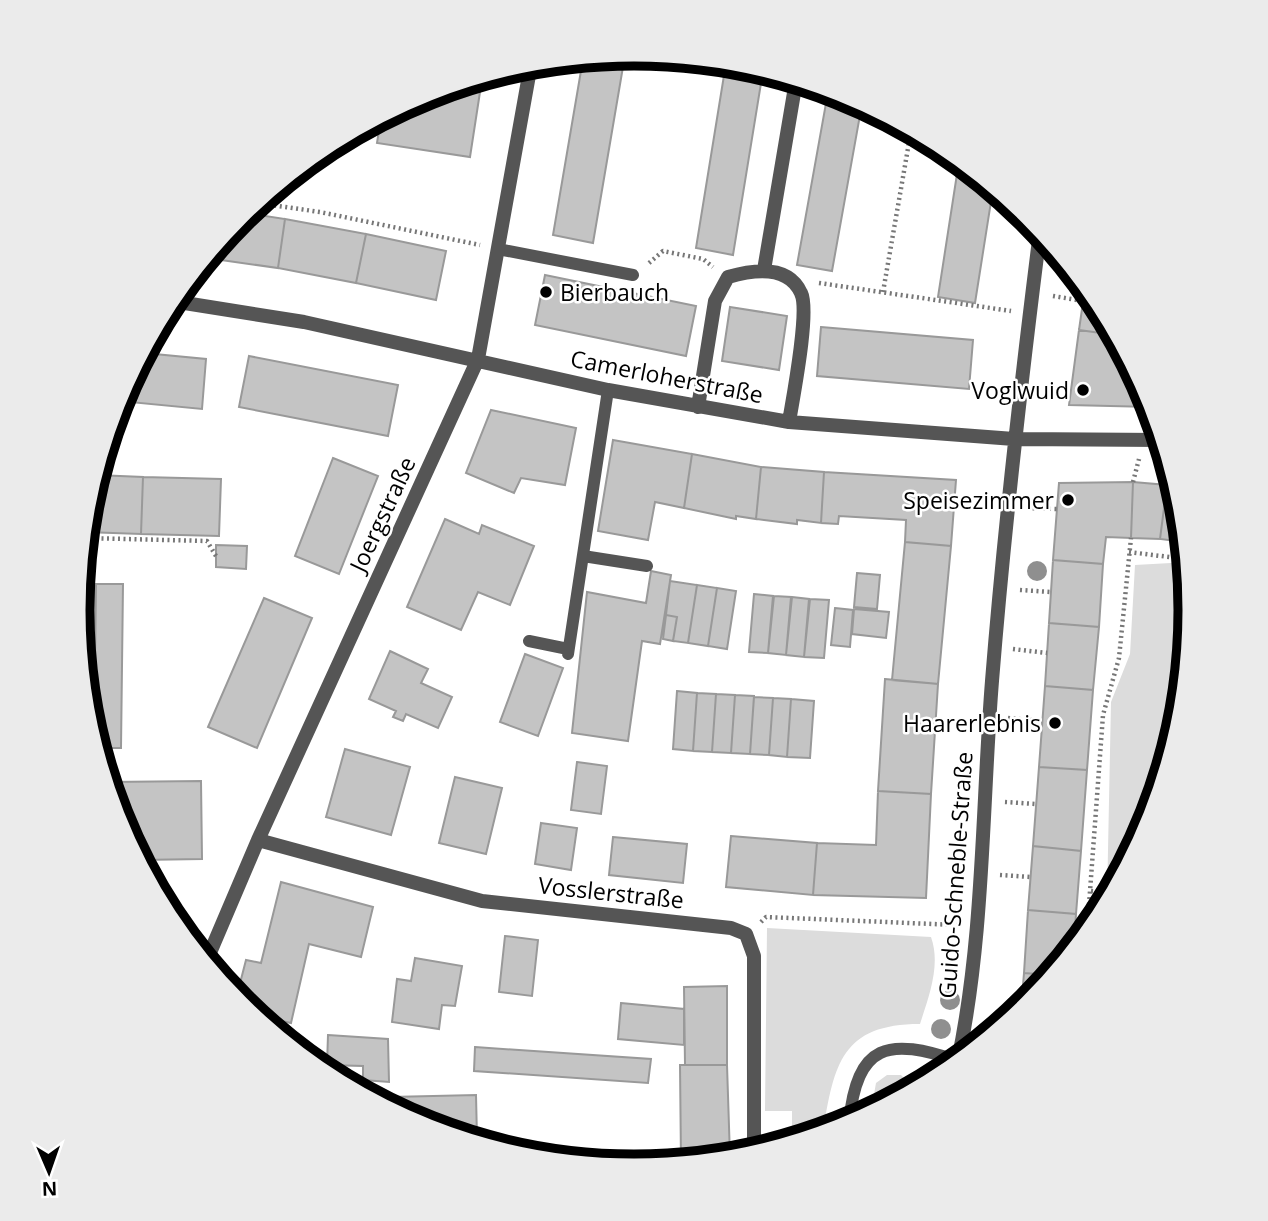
<svg xmlns="http://www.w3.org/2000/svg" width="1268" height="1221" font-family="'Open Sans',sans-serif">
  <style>
    .green { fill: #dcdcdc }
    .building { fill: #c4c4c4; stroke: #999; stroke-width: 2 }
    .lines { fill: none; stroke-linecap: round; stroke-linejoin: round }
    .path { stroke: #777; stroke-width: 4.5; stroke-dasharray: 2 3.5; stroke-linecap: butt }
    .service { stroke: #555; stroke-width: 12 }
    .minor { stroke: #555; stroke-width: 14 }
    .tree { fill: #8f8f8f }
    .poi-dot { fill: #000; stroke: #fff; stroke-width: 2.5 }
    .labels { text-anchor: middle; dominant-baseline: central; stroke-width: 5; stroke-linejoin: round; paint-order: stroke }
    .poi-label { font-size: 23px; fill: #000; stroke: #fff; text-anchor: end }
    .street-label { font-size: 23px; fill: #000; stroke: #fff }
    .rim { fill: none; stroke: #000; stroke-width: 9 }
  </style>
  <rect width="100%" height="100%" fill="#fff"/>
  <path class="green" d="M 1171,563 L 1186,565 C 1194,650 1181,745 1148,824 C 1137,850 1120,875 1107,900 L 1111,702 L 1130,654 L 1135,565 Z
    M 767,928 L 931,937 C 941,965 929,996 920,1024 C 842,1024 834,1064 823,1132 L 792,1141 L 792,1111 L 765,1111 Z
    M 887,1075 L 901,1075 L 914,1088 L 871,1111 L 876,1083 Z"/>
  <path class="building" d="M 625,55 L 593,243 L 553,235 L 583,59 Z
    M 726,63 L 763,71 L 733,255 L 696,248 Z
    M 450,88 L 480,92 L 470,157 L 377,143 L 381,118 L 422,96 Z
    M 828,92 L 862,104 L 832,271 L 797,265 Z
    M 959,161 L 993,189 L 975,303 L 938,297 Z
    M 245,213 L 285,219 L 278,268 L 207,258 Z
    M 285,219 L 366,234 L 356,283 L 278,268 Z
    M 366,234 L 446,251 L 436,300 L 356,283 Z
    M 545,275 L 696,306 L 686,356 L 535,325 Z
    M 1085,288 L 1097,302 L 1115,335 L 1079,330 Z
    M 730,307 L 787,316 L 779,370 L 722,361 Z
    M 821,327 L 973,340 L 969,389 L 817,376 Z
    M 1079,330 L 1115,335 L 1151,407 L 1069,405 Z
    M 144,353 L 206,359 L 202,409 L 119,401 Z
    M 249,356 L 398,385 L 388,436 L 239,407 Z
    M 491,410 L 576,428 L 565,485 L 521,478 L 514,493 L 466,473 Z
    M 613,440 L 692,454 L 684,508 L 655,502 L 648,540 L 598,531 Z
    M 692,454 L 761,467 L 756,519 L 736,516 L 736,519 L 684,508 Z
    M 333,458 L 378,476 L 339,574 L 295,556 Z
    M 761,467 L 824,472 L 821,523 L 797,520 L 797,524 L 756,519 Z
    M 824,472 L 956,480 L 951,546 L 905,542 L 906,520 L 839,516 L 838,524 L 821,523 Z
    M 96,475 L 143,477 L 141,534 L 85,532 L 89,502 Z
    M 143,477 L 221,479 L 219,536 L 141,534 Z
    M 1133,482 L 1167,485 L 1160,539 L 1131,538 Z
    M 1133,482 L 1131,538 L 1106,537 L 1103,564 L 1053,560 L 1059,483 Z
    M 1167,485 L 1175,485 L 1180,502 L 1184,542 L 1160,539 Z
    M 445,519 L 479,534 L 482,525 L 534,546 L 510,605 L 478,592 L 461,630 L 407,607 Z
    M 905,542 L 951,546 L 938,684 L 892,680 Z
    M 216,545 L 247,546 L 246,569 L 216,567 Z
    M 1053,560 L 1103,564 L 1099,627 L 1049,623 Z
    M 651,571 L 671,575 L 660,644 L 642,641 L 628,741 L 572,733 L 587,592 L 646,603 Z
    M 857,573 L 880,575 L 877,609 L 854,607 Z
    M 670,581 L 697,585 L 688,643 L 673,641 L 677,617 L 666,615 Z
    M 96,584 L 123,584 L 121,748 L 97,748 L 94,737 Z
    M 697,585 L 717,588 L 708,646 L 688,643 Z
    M 717,588 L 736,591 L 727,649 L 708,646 Z
    M 754,594 L 773,596 L 768,653 L 749,652 Z
    M 774,596 L 791,597 L 786,655 L 768,653 Z
    M 792,597 L 809,599 L 804,657 L 786,655 Z
    M 264,598 L 312,618 L 257,748 L 208,727 Z
    M 810,599 L 829,600 L 824,658 L 804,657 Z
    M 835,608 L 853,610 L 850,647 L 831,645 Z
    M 854,609 L 889,612 L 886,638 L 852,634 Z
    M 666,615 L 677,617 L 673,641 L 663,639 Z
    M 1049,623 L 1099,627 L 1093,690 L 1045,686 Z
    M 390,651 L 428,669 L 421,683 L 452,697 L 438,728 L 406,714 L 403,721 L 393,717 L 396,711 L 369,699 Z
    M 525,654 L 563,668 L 538,736 L 500,722 Z
    M 885,679 L 938,684 L 931,794 L 878,791 Z
    M 1045,686 L 1093,690 L 1087,770 L 1039,767 Z
    M 677,691 L 697,693 L 693,751 L 673,749 Z
    M 697,693 L 716,694 L 712,752 L 693,751 Z
    M 716,694 L 735,695 L 731,753 L 712,752 Z
    M 735,695 L 754,696 L 750,754 L 731,753 Z
    M 754,697 L 773,698 L 769,755 L 750,754 Z
    M 773,698 L 791,699 L 787,757 L 769,755 Z
    M 791,699 L 814,701 L 810,758 L 787,757 Z
    M 345,749 L 410,767 L 391,835 L 326,817 Z
    M 577,762 L 607,766 L 601,814 L 571,810 Z
    M 1039,767 L 1087,770 L 1081,851 L 1033,846 Z
    M 455,777 L 502,788 L 486,854 L 439,843 Z
    M 201,781 L 202,859 L 140,860 L 120,823 L 108,782 Z
    M 878,791 L 931,794 L 926,898 L 813,895 L 817,843 L 876,845 Z
    M 541,823 L 577,828 L 571,870 L 535,864 Z
    M 731,836 L 817,843 L 813,895 L 726,887 Z
    M 613,837 L 687,844 L 683,883 L 609,875 Z
    M 1033,846 L 1081,851 L 1076,914 L 1028,910 Z
    M 281,882 L 373,907 L 361,957 L 309,944 L 291,1023 L 254,1015 L 236,999 L 246,960 L 261,963 Z
    M 1028,910 L 1076,914 L 1074,947 L 1051,975 L 1024,973 Z
    M 505,936 L 538,940 L 532,996 L 499,992 Z
    M 415,958 L 462,966 L 455,1006 L 442,1005 L 439,1029 L 392,1022 L 397,979 L 411,981 Z
    M 1024,973 L 1051,975 L 1021,1009 Z
    M 727,986 L 727,1065 L 685,1065 L 684,987 Z
    M 621,1003 L 684,1009 L 684,1045 L 618,1039 Z
    M 328,1035 L 388,1039 L 389,1082 L 363,1080 L 363,1066 L 327,1065 Z
    M 475,1047 L 651,1059 L 648,1083 L 474,1071 Z
    M 680,1065 L 727,1065 L 730,1157 L 681,1162 Z
    M 476,1095 L 477,1138 L 467,1138 L 421,1124 L 390,1108 L 390,1097 Z"/>
  <g class="lines">
    <path class="path" d="M 258,203 L 320,212 L 480,245
      M 649,263 L 663,251 L 703,259 L 713,267
      M 819,283 L 1011,311
      M 883,292 L 911,131
      M 1053,296 L 1083,301
      M 1146,419 L 1147,407
      M 1133,482 L 1139,459
      M 1027,508 L 1057,509
      M 85,538 L 207,541 L 216,556
      M 1129,552 L 1185,559
      M 1020,590 L 1051,592
      M 1013,649 L 1047,653
      M 1008,718 L 1042,721
      M 1005,802 L 1036,804
      M 1000,875 L 1031,877
      M 1091,891 L 1111,893
      M 761,922 L 766,917 L 957,925
      M 1087,932 L 1103,715 L 1119,658 L 1131,538"/>
    <path class="service" d="M 498,249 L 633,275
      M 583,556 L 647,566
      M 529,641 L 568,649
      M 568,654 L 608,390
      M 849,1123 C 857,1043 888,1037 958,1061"/>
    <path class="minor" d="M 764,270 L 796,81
      M 172,301 L 304,322 L 608,390 L 789,422 L 1014,439 L 1161,440
      M 698,407 L 715,301 L 728,277 C 752,270 788,264 801,293 C 810,311 793,397 789,422
      M 258,840 L 482,901 L 731,928 L 746,934 L 754,956 L 754,1152
      M 206,962 L 258,840 L 478,359 L 531,64
      M 958,1061 C 984,937 982,807 992,681 C 1004,531 1021,382 1040,232"/>
  </g>
  <g class="tree">
    <circle cx="1037" cy="571" r="10"/>
    <circle cx="950" cy="1000" r="10"/>
    <circle cx="941" cy="1029" r="10"/>
  </g>
  <g class="poi-dot">
    <circle cx="546" cy="292" r="7"/>
    <circle cx="1083" cy="390" r="7"/>
    <circle cx="1068" cy="500" r="7"/>
    <circle cx="1055" cy="723" r="7"/>
  </g>
  <g class="labels">
    <g class="poi-label">
      <text x="560" y="292" text-anchor="start">Bierbauch</text>
      <text x="1069" y="390">Voglwuid</text>
      <text x="1054" y="500">Speisezimmer</text>
      <text x="1041" y="723">Haarerlebnis</text>
    </g>
    <g class="street-label">
      <text transform="translate(667 376) rotate(11)">Camerloherstraße</text>
      <text transform="translate(382 514) rotate(-65)">Joergstraße</text>
      <text transform="translate(955 875) rotate(-86)">Guido-Schneble-Straße</text>
      <text transform="translate(611 892) rotate(6)">Vosslerstraße</text>
    </g>
  </g>
  <path d="M0 0H1268V1221H0ZM90 610a544 544 0 1 1 1088 0a544 544 0 1 1-1088 0Z" fill="#ebebeb" fill-rule="evenodd"/>
  <path class="rim" d="M90 610a544 544 0 1 1 1088 0a544 544 0 1 1-1088 0Z"/>
  <g transform="translate(49 1172) rotate(178)" stroke="#ffffff" stroke-width="5" paint-order="stroke">
  <path d="M0-5L12 26L0 18L-12 26Z" fill="#000000"/>
  <text y="-10" font-size="19" font-weight="bold" text-anchor="middle" fill="#000000">N</text>
  </g>
</svg>
